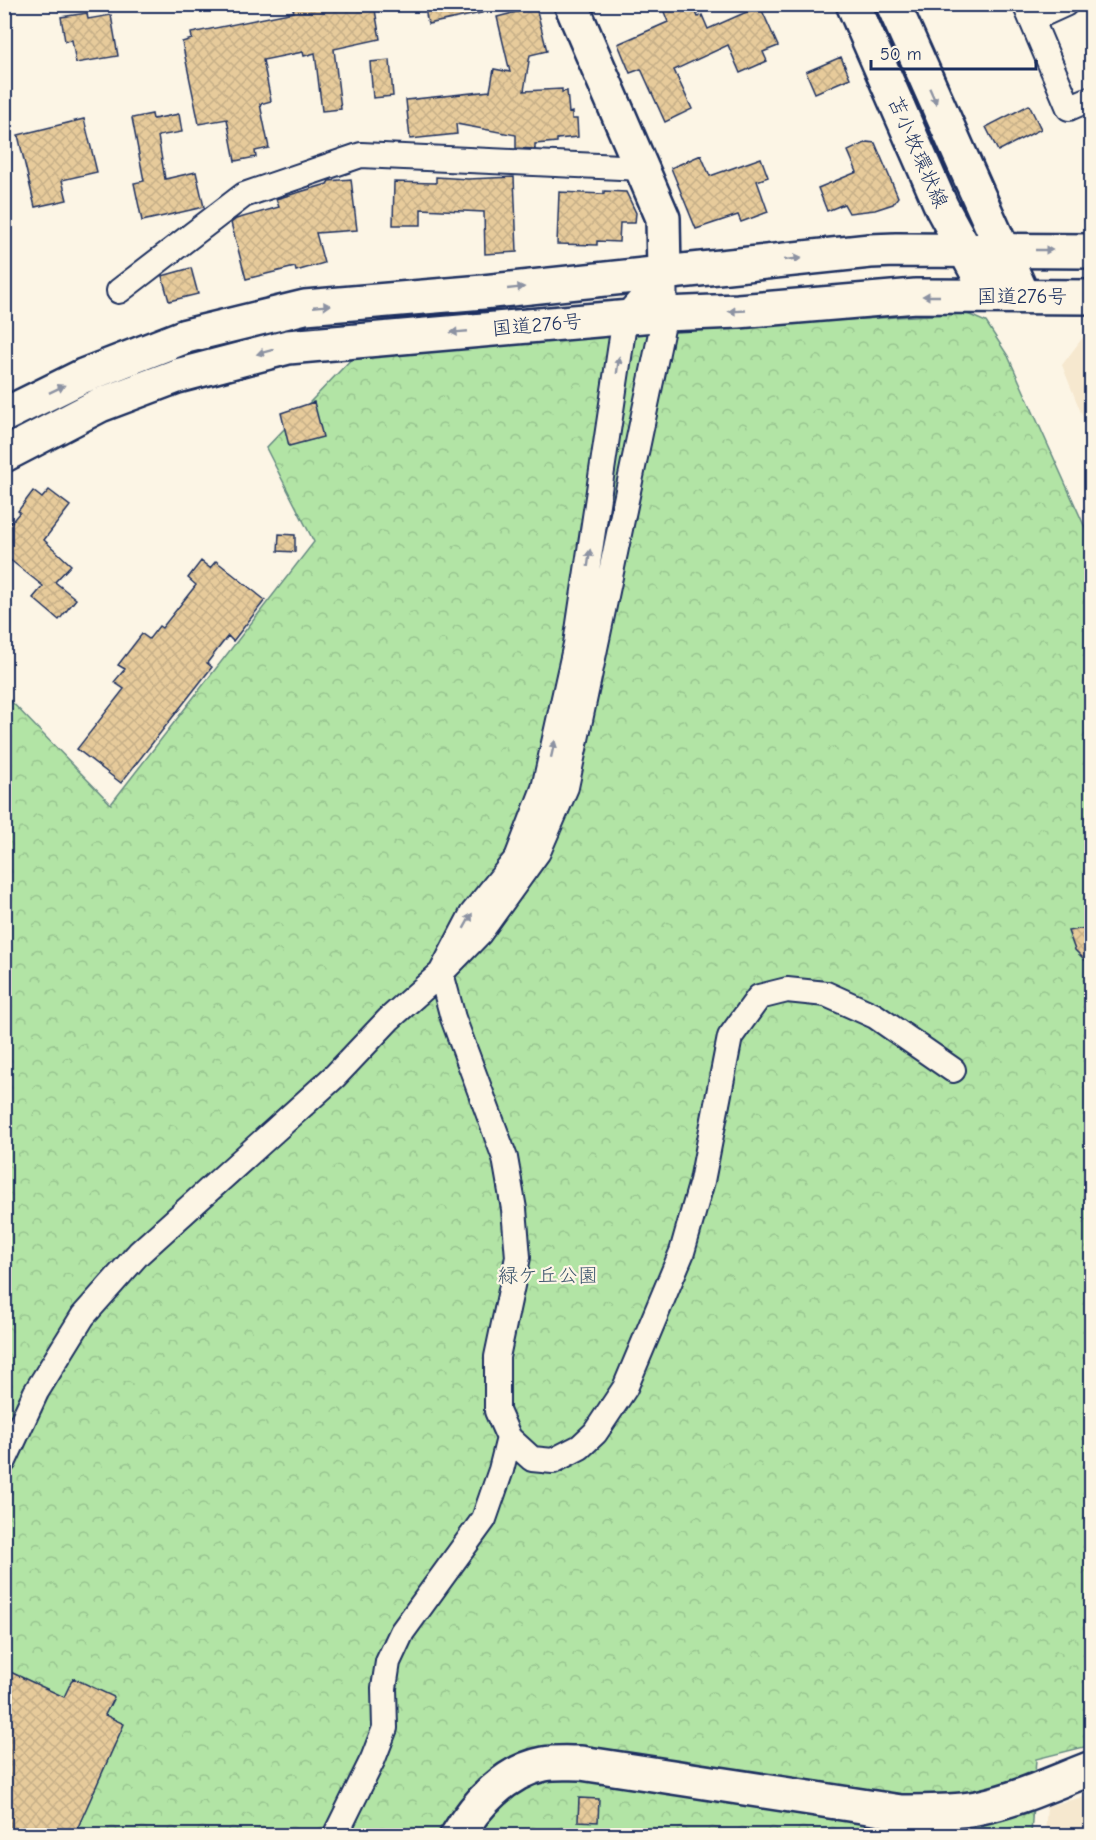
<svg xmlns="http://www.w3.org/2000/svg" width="1096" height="1840" font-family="'Comic Neue','Klee One',sans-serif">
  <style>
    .built { fill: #f6e8cf }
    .park { fill: url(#park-crowns); stroke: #668a82; stroke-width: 1.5 }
    .building { fill: url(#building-cross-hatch); stroke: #1b2f5e; stroke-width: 1.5 }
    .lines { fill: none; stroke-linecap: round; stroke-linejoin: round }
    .street-casing { stroke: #1b2f5e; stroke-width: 28 }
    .secondary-casing { stroke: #1b2f5e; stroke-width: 38 }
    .highway-casing { stroke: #1b2f5e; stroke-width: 38 }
    .street { stroke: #fcf5e5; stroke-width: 24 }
    .secondary { stroke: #fcf5e5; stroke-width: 33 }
    .highway { stroke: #fcf5e5; stroke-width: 33 }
    .oneway { fill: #8c92a2 }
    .labels { text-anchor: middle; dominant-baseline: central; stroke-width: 4.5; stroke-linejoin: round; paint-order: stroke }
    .street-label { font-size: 20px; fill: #1b2f5e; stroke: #fcf5e5 }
    .park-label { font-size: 20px; fill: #39536c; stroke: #fcf5e5 }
  </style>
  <defs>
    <pattern id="park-crowns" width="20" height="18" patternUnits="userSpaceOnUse" patternTransform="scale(1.5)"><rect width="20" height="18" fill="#b2e4a5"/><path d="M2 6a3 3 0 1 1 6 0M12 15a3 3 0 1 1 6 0" fill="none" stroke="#98c490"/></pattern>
    <pattern id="building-cross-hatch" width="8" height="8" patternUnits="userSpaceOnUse" patternTransform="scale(1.5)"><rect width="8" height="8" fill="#e7cb9b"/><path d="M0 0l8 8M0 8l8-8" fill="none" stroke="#c6af88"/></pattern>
  </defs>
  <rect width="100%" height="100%" fill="#fcf5e5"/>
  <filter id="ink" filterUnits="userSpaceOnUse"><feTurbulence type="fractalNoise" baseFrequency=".0167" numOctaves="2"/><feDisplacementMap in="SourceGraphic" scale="12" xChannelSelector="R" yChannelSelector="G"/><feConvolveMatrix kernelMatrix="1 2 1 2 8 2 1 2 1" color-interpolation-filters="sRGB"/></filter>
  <g filter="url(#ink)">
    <path class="built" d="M 1087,332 L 1092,332 L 1091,438 L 1062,365 Z
      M 1091,1795 L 1091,1835 L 1045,1835 L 1047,1806 Z"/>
    <path class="park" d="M 965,313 L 986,322 L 1008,356 L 1092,543 L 1092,1745 L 1036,1759 L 1031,1835 L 5,1835 L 4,694 L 111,804 L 314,542 L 266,448 L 362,348 Z"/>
    <path class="building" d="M 316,4 L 374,4 L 380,39 L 334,49 L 341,109 L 322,111 L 315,53 L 304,56 L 303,52 L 263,60 L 271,101 L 260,104 L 269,148 L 255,151 L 256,157 L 235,161 L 227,119 L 199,124 L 182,42 L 192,39 L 191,33 L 294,12 L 293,9 Z
      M 424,4 L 481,4 L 482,13 L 428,24 Z
      M 661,4 L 692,4 L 698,17 L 702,15 L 708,29 L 760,6 L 778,46 L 763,52 L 767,61 L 740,73 L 728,45 L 674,70 L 692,109 L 665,122 L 641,69 L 630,73 L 618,44 L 668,22 Z
      M 536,7 L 547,51 L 530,55 L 524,91 L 562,89 L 562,92 L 567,91 L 569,113 L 572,112 L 572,119 L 577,119 L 578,137 L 557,139 L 557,142 L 535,144 L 535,149 L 516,148 L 516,135 L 456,124 L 457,134 L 410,139 L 406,100 L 490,91 L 494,69 L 510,72 L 497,17 Z
      M 87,13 L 88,19 L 111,15 L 118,56 L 76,63 L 72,40 L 65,41 L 61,17 Z
      M 841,57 L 850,78 L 815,93 L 806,72 Z
      M 390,60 L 393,96 L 373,98 L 370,62 Z
      M 1029,105 L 1041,129 L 998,151 L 986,127 Z
      M 152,114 L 153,119 L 179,114 L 182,132 L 158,136 L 165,179 L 196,172 L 204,207 L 142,221 L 134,183 L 144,181 L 132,118 Z
      M 84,119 L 97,172 L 62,180 L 67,200 L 35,207 L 18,135 Z
      M 867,142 L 875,143 L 898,197 L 893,204 L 875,210 L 849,213 L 844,204 L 827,211 L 818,188 L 857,172 L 848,151 Z
      M 701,155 L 710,176 L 761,158 L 768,177 L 757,181 L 768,212 L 741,222 L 738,215 L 696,229 L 671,168 Z
      M 436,177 L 468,179 L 514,177 L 517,252 L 485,254 L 484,212 L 421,209 L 421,225 L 393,225 L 394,182 L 436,183 Z
      M 351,179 L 357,230 L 316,233 L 324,263 L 296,271 L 295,267 L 246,279 L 231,223 L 236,219 L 279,207 L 276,199 L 327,184 L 329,181 Z
      M 604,191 L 626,192 L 636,213 L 635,223 L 620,223 L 619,242 L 597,241 L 597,245 L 557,244 L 559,192 L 604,194 Z
      M 191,268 L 198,294 L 169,301 L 162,276 Z
      M 314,402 L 323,437 L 289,446 L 281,413 Z
      M 49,490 L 70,506 L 44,540 L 71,565 L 55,582 L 76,599 L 59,620 L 33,598 L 43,586 L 4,555 L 4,531 L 20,512 L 18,511 L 33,491 L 42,498 Z
      M 279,534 L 295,535 L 295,552 L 278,551 Z
      M 201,561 L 210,568 L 216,561 L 265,600 L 233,641 L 228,636 L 207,663 L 212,667 L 121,783 L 77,749 L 124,689 L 114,682 L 125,669 L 118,665 L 142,634 L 149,639 L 159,626 L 162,628 L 196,585 L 188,578 Z
      M 1092,927 L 1092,967 L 1075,950 L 1068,931 Z
      M 4,1669 L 64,1697 L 73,1678 L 114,1697 L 105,1715 L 124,1724 L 74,1836 L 4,1836 Z
      M 579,1798 L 599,1799 L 598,1822 L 578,1821 Z"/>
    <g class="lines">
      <defs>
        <path id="street" d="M 1025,4 L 1069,108 L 1092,98
          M 1032,19 L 1065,4
          M 119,291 L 244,195 L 361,155 L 642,168
          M 4,1461 L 36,1392 L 83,1316 L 139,1253 L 335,1076 L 389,1019 L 441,973 L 479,934 L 538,852 L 566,787 L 665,314 L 664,272 L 625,317 L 576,644 L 544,788 L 517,858 L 472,914 L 441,973 L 453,1018 L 505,1158 L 514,1209 L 518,1257 L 497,1357 L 497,1411 L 509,1438 L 532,1459 L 553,1461 L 580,1447 L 595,1433 L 625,1388 L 682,1252 L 702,1181 L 730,1037 L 759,997 L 787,990 L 826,994 L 875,1016 L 953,1070
          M 335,1836 L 373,1759 L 385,1728 L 384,1688 L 388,1662 L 402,1632 L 484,1519 L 501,1470 L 509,1438"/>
        <path id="secondary" d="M 571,4 L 663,218 L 664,272
          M 853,4 L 942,208 L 990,296
          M 893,4 L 1023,296
          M 457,1836 C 476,1804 506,1771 544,1764 C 556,1762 569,1763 581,1763 L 901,1812 C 927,1811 955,1813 981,1807 C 1019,1799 1055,1782 1092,1768"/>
        <path id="highway" d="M 4,415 L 83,376 L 186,336 L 305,307 L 483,292 L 870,251 L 896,250 L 1092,251
          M 4,455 L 100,405 L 177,376 L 288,347 L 665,314 L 738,311 L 916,296 L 1092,297"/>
      </defs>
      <use href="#street" class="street-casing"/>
      <use href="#secondary" class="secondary-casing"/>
      <use href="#highway" class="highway-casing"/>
      <use href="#street" class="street"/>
      <use href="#secondary" class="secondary"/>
      <use href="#highway" class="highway"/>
    </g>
    <defs><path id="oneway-solid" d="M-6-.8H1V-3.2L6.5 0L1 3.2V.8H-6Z" transform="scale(1.5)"/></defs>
    <g class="oneway">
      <use href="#oneway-solid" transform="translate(933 96) rotate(66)"/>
      <use href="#oneway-solid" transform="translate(1044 250)"/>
      <use href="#oneway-solid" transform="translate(793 259) rotate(-6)"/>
      <use href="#oneway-solid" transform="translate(516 288) rotate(-6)"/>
      <use href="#oneway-solid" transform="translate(931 296) rotate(-180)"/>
      <use href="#oneway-solid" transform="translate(322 306) rotate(-5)"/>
      <use href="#oneway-solid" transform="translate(737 311) rotate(177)"/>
      <use href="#oneway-solid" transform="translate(459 332) rotate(175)"/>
      <use href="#oneway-solid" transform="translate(265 352) rotate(165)"/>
      <use href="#oneway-solid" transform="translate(618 365) rotate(-82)"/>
      <use href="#oneway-solid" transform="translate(57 389) rotate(-26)"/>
      <use href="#oneway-solid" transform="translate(589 558) rotate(-82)"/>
      <use href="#oneway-solid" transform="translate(553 749) rotate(-77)"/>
      <use href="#oneway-solid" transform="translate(468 921) rotate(-61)"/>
    </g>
  </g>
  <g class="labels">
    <g class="street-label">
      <text transform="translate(918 152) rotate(66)">苫小牧環状線</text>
      <text x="1022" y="296">国道276号</text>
      <text transform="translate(537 325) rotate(-5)">国道276号</text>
    </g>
    <g class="park-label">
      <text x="548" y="1275">緑ケ丘公園</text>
    </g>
  </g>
  <rect width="1096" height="1840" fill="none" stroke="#fcf5e5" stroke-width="24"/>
  <rect x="12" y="12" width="1072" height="1816" fill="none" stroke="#1b2f5e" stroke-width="2" filter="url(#ink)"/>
  <path d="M871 60v9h165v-9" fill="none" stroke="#1b2f5e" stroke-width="3"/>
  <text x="880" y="60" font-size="18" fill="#1b2f5e" stroke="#fcf5e5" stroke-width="4.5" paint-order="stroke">50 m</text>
</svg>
